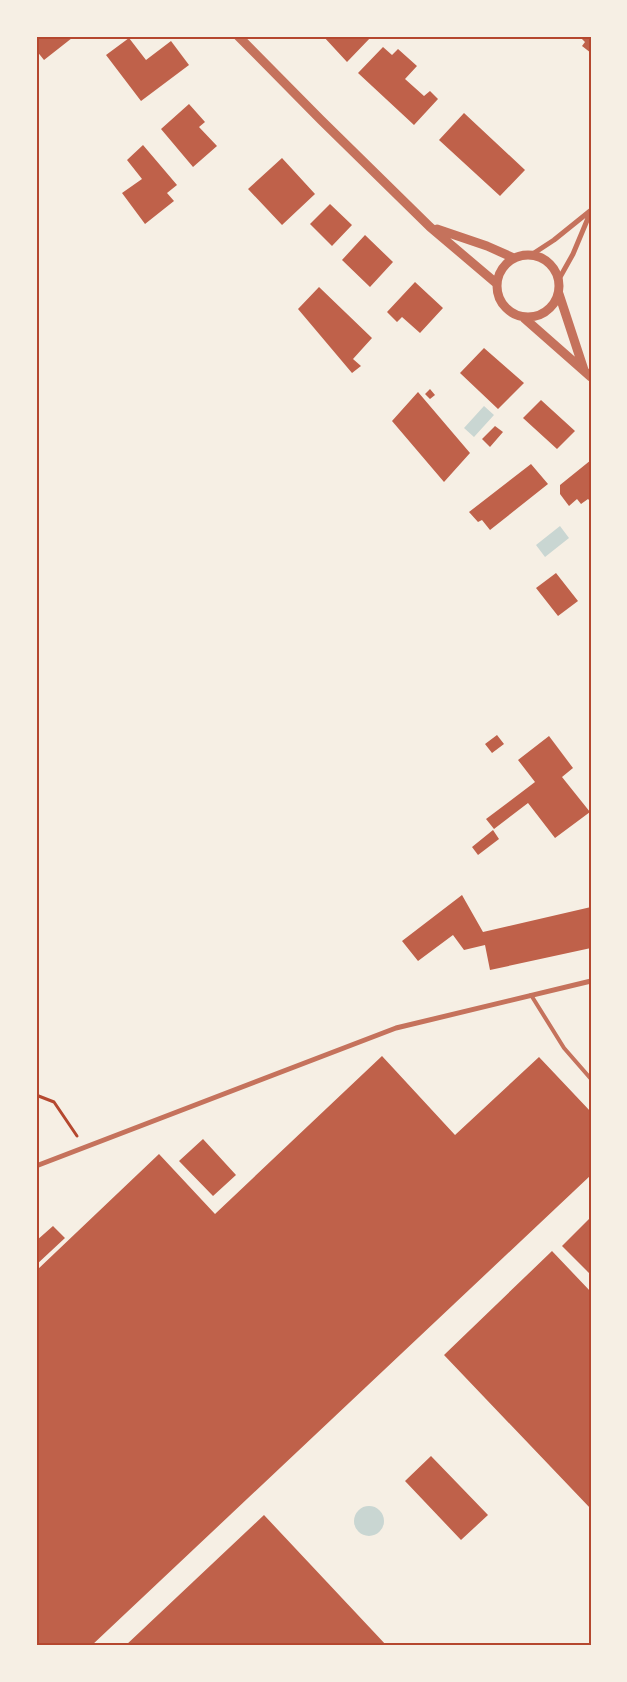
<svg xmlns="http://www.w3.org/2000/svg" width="627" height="1682" font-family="'Noto Serif',serif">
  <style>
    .water { fill: #c9d6d2 }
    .building { fill: #bf614a }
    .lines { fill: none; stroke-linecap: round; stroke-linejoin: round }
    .path { stroke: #b5482f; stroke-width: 3 }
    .service { stroke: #c5725c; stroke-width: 4 }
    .minor { stroke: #c5725c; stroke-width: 5 }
    .tertiary { stroke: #c5725c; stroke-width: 9 }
    .neatline { fill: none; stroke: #b5482f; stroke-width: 2 }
  </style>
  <rect width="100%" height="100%" fill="#f6efe4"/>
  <path class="water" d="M 484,406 L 494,415 L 474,437 L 464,428 Z
    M 560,526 L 569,538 L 545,557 L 536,545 Z
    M354 1521a15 15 0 1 1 30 0a15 15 0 1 1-30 0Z"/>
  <path class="building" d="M 36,36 L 71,36 L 72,38 L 44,60 L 36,50 Z
    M 323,36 L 372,36 L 347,62 Z
    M 579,36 L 591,36 L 591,53 L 582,46 L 585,42 Z
    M 129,38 L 146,60 L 171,41 L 189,65 L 141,101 L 106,55 Z
    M 383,47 L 392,55 L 398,49 L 417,66 L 405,79 L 424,96 L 430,91 L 438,99 L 414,125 L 358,73 Z
    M 189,104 L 205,122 L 199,127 L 217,146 L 193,167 L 161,129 Z
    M 464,113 L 525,170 L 500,196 L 439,140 Z
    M 143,145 L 177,185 L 167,193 L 174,201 L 145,224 L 122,193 L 142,179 L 127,160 Z
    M 282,158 L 315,194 L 282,225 L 248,189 Z
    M 330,204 L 352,225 L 332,246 L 310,224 Z
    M 365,235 L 393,262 L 370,287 L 342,260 Z
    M 415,282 L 443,308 L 420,333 L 402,317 L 397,322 L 387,312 Z
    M 319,287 L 372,338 L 353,359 L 361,366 L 352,373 L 298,309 Z
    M 484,348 L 524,383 L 498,409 L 460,373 Z
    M 430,389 L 435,395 L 430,399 L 425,394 Z
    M 418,392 L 470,453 L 444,482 L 392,421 Z
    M 541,400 L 575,431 L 557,449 L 523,418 Z
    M 495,426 L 503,432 L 490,447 L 482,439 Z
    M 591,460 L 591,502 L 588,499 L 581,504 L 577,499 L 569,506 L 560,494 L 560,485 Z
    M 531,464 L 548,484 L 490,530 L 482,520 L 478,522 L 469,512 Z
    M 556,573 L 578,601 L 558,616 L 536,588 Z
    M 497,735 L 504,744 L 492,753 L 485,744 Z
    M 549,736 L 573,768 L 562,777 L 590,812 L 555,838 L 528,803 L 494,829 L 486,819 L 535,782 L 518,760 Z
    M 493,830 L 499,839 L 478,855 L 472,847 Z
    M 462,895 L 483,932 L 591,907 L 591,948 L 490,970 L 485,945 L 464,950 L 453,935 L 418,961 L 402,941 Z
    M 382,1056 L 455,1135 L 539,1057 L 591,1112 L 591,1175 L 91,1646 L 36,1646 L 36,1271 L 159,1154 L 215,1214 Z
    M 203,1139 L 236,1175 L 213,1196 L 179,1161 Z
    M 591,1217 L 591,1275 L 562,1246 Z
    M 53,1226 L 65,1238 L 36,1265 L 36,1241 Z
    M 552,1251 L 591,1292 L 591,1509 L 444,1355 Z
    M 431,1456 L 488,1515 L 461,1540 L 405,1481 Z
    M 264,1515 L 387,1646 L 125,1646 Z"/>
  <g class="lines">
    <path class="path" d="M 36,1095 L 54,1102 L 77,1136"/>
    <path class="service" d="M 531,995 L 564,1048 L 591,1079"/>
    <path class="minor" d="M 531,255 L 554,240 L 590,211
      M 559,279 L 573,254 L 591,211
      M 36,1166 L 396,1028 L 591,981"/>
    <path class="tertiary" d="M 238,36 L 321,120 L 430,227 L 496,283
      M 437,229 L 487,246 L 514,258
      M497 286a31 31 0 1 1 62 0a31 31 0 1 1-62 0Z
      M 559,294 L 584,370
      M 524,318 L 591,377"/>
  </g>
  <rect width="627" height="1682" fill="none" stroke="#f6efe4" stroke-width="75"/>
  <rect x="38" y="38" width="552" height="1606" class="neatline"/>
</svg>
